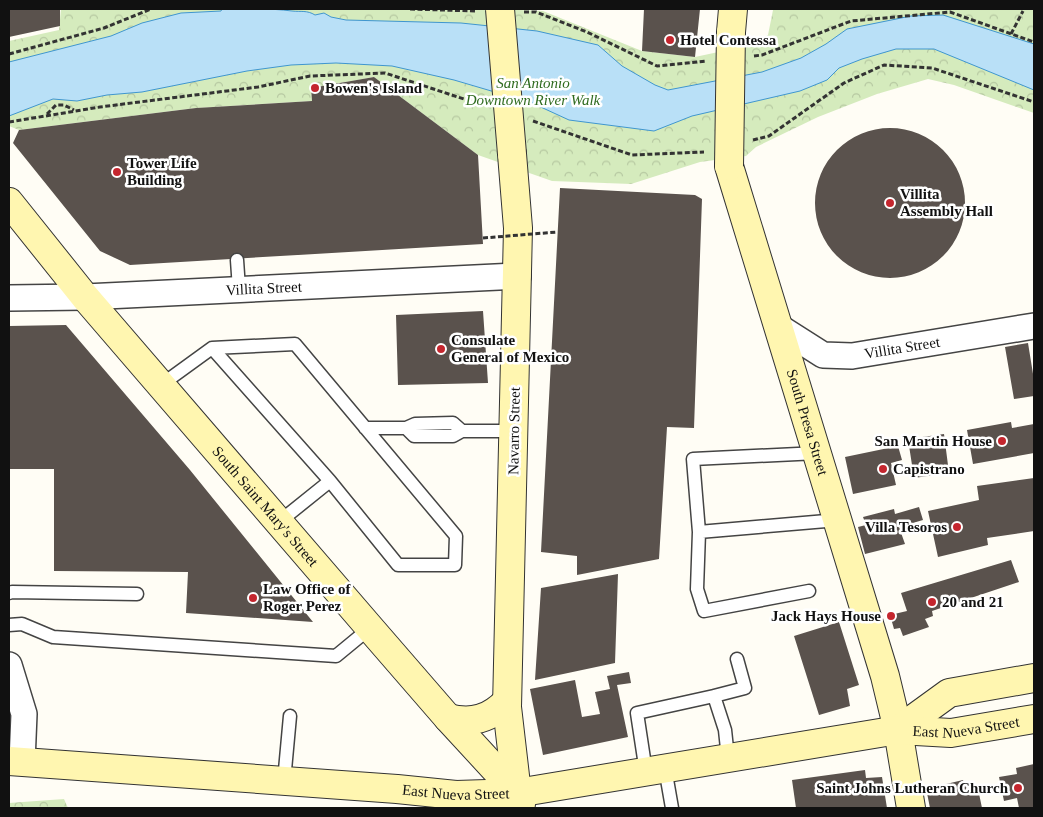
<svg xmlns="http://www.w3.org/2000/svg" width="1043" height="817" font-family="'Times New Roman',serif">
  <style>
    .park { fill: url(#park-crowns) }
    .water { fill: #b9e0f7; stroke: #3f96cf }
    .building { fill: #5a524d }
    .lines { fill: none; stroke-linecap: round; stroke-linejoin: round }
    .lane-casing { stroke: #444; stroke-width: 15 }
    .street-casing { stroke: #444; stroke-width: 28 }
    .secondary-casing { stroke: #333; stroke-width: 30 }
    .path { stroke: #333; stroke-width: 3; stroke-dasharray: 5 2.5; stroke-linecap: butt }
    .lane { stroke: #fff; stroke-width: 12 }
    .street { stroke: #fff; stroke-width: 25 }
    .secondary { stroke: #fff6b0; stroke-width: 28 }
    .secondary-bridge-casing { stroke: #333; stroke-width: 30; stroke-linecap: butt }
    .path-bridge { stroke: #333; stroke-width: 3; stroke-dasharray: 5 2.5; stroke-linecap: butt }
    .secondary-bridge { stroke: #fff6b0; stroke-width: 28 }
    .poi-dot { fill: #c4262e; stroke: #fff; stroke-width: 2 }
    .labels { text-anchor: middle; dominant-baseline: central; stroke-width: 5; stroke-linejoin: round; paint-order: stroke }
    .poi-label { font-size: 15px; font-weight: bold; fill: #111; stroke: #fff; text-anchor: start }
    .park-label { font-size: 15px; font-style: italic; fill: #2f6b1f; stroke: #fff }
    .street-label { font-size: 15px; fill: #111; stroke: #fff }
  </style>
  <defs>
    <pattern id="park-crowns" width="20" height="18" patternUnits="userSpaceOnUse" patternTransform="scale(1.25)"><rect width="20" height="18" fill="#d5ebbd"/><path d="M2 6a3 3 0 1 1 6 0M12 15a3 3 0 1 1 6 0" fill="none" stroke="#b6c8a1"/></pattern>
  </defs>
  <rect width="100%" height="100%" fill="#fffdf5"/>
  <path class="park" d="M 61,9 L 499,9 L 543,11 L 642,51 L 695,57 L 751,45 L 768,35 L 773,10 L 796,9 L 1034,9 L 1034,113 L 954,85 L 928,79 L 877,94 L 818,117 L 756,147 L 746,156 L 700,162 L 631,184 L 552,181 L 478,155 L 374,77 L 311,88 L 312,101 L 196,108 L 19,130 L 9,126 L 9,41 L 59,30 Z
    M 64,799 L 68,808 L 9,808 L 9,803 Z"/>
  <path class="water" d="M 222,9 C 245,9 269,8 292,11 C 301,12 307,10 315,15 L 324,13 L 331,17 L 346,20 L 461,23 L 537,31 L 598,45 L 622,66 L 655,85 L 668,90 L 762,72 L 801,58 L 826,44 L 847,29 L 911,16 L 943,15 L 1034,44 L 1034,90 L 934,49 L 896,49 L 862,59 L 839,68 L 827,80 L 800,91 L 692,116 L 654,131 L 569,120 L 532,103 L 454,80 L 392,66 L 336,63 L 291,65 L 247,71 L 142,92 L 107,95 L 77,101 L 53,99 L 9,116 L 9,62 L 111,36 L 142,23 L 181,13 L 221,11 Z"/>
  <path class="building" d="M 9,9 L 60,9 L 60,26 L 9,37 Z
    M 644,9 L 700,9 L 695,57 L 642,51 Z
    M 374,77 L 478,155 L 483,244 L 130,265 L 100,251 L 13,143 L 19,130 L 196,108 L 312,101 L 311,88 Z
    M815 203a75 75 0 1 1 150 0a75 75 0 1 1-150 0Z
    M 560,188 L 695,195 L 702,199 L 694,428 L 667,427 L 659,559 L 577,575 L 577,556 L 541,552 Z
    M 483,311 L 488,383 L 398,385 L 396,315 Z
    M 66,325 L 190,470 L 313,622 L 186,613 L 188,572 L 54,571 L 54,469 L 9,469 L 9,326 Z
    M 1028,343 L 1034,380 L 1034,396 L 1014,399 L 1005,347 Z
    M 1011,422 L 1012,428 L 1034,424 L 1034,453 L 973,464 L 967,430 Z
    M 944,434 L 949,473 L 914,478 L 908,439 Z
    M 898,446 L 902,460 L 891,463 L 896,485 L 853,494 L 845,457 Z
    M 1034,478 L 1034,531 L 987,538 L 988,545 L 938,557 L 928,511 L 979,500 L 977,486 Z
    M 919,507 L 923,520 L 899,527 L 905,544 L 865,554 L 858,527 L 866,525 L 863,517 L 894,509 L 895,514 Z
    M 1011,560 L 1019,582 L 932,611 L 933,616 L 925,619 L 929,627 L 903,636 L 900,628 L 894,629 L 890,615 L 907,611 L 901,593 Z
    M 618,574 L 615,663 L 535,680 L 541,588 Z
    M 839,622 L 859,685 L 847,689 L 850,706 L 819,715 L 794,636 Z
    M 629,672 L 631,683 L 617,685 L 628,737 L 543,755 L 530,689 L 575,680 L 582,717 L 600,714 L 595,692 L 610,689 L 607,676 Z
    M 1034,764 L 1034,808 L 1019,808 L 1017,798 L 1004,801 L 999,777 L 1017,774 L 1016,768 Z
    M 865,770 L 866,778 L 882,777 L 887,808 L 796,808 L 792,780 Z
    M 963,780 L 965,786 L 977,784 L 982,808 L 930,808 L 927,793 L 943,790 L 942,785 Z"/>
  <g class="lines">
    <defs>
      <path id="lane" d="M 237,260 L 239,289
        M 212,348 L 295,344 L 456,536 L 455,565 L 398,565 L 330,481
        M 161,385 L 212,348 L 330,481 L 279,522
        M 365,428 L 406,428 L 415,424 L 453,423 L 462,431 L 514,431
        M 406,428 L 414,436 L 453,436 L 462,431
        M 818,453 L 693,459 L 699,532 L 838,520
        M 699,532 L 697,589 L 704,611 L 809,591
        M 9,593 L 12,592 L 137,594
        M 9,625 L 22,624 L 53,637 L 336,656 L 370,628
        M 714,696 L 745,688 L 737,659
        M 665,768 L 672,808
        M 646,772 L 637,713 L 714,696 L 725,730 L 728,758
        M 284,781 L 290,716"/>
      <g id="street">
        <path id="s1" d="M 9,298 L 85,297 L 518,276"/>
        <path id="s2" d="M 779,327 L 823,355 L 852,356 L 1034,326"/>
        <path d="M 9,665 L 24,714 L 22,762"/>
      </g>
      <g id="secondary">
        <path d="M 731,32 L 733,9"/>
        <path d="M 512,154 L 518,228 L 507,707 L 517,793"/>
        <path id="s3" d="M 729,166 L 885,676 L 898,730 L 911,808"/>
        <path id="s4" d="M 9,202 L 85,297 L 370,628 L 448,718 L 517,793 L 521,804"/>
        <path d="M 448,718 C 472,724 490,719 507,701"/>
        <path d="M 898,730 L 949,693 L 1034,678"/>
        <path id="s5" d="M 9,761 L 397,789 L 456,795 L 517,793 L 898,730 L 951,733 L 1034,719"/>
      </g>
    </defs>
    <use href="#lane" class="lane-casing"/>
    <use href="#street" class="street-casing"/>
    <use href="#secondary" class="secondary-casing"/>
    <path class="path" d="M 410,9 L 475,11
      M 524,12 L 536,12 L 587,32 L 657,66 L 706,61
      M 1011,34 L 1023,11
      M 9,54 L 104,28 L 151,9
      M 754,56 L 762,55 L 851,21 L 950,12 L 1034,42
      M 47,114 L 56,105 L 64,105 L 74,110
      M 533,121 L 632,155 L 704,152
      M 9,122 L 100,107 L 258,87 L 310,76 L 385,73 L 482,105
      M 753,140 L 769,136 L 844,83 L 884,65 L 932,68 L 1034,102"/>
    <use href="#lane" class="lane"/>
    <use href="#street" class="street"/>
    <use href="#secondary" class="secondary"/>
    <defs>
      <path id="secondary-bridge" d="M 500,9 L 512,154
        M 729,166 L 731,32"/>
    </defs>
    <use href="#secondary-bridge" class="secondary-bridge-casing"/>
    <path class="path-bridge" d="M 483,238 L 557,232"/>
    <use href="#secondary-bridge" class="secondary-bridge"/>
  </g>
  <g class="poi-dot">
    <circle cx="670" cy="40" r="5"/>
    <circle cx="315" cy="88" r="5"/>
    <circle cx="117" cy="172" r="5"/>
    <circle cx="890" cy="203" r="5"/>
    <circle cx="441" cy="349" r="5"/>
    <circle cx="1002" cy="441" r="5"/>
    <circle cx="883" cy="469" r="5"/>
    <circle cx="957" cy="527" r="5"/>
    <circle cx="253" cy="598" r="5"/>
    <circle cx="932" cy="602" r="5"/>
    <circle cx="891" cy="616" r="5"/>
    <circle cx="1018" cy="788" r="5"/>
  </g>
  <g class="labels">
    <g class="poi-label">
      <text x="680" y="40">Hotel Contessa</text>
      <text x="325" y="88">Bowen's Island</text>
      <text x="127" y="163">Tower Life<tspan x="127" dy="17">Building</tspan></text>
      <text x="900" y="194">Villita<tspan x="900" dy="17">Assembly Hall</tspan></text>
      <text x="451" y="340">Consulate<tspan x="451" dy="17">General of Mexico</tspan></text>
      <text x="992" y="441" text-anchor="end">San Martin House</text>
      <text x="893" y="469">Capistrano</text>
      <text x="947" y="527" text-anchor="end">Villa Tesoros</text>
      <text x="263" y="589">Law Office of<tspan x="263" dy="17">Roger Perez</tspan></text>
      <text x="942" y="602">20 and 21</text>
      <text x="881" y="616" text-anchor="end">Jack Hays House</text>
      <text x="1008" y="788" text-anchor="end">Saint Johns Lutheran Church</text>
    </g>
    <g class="park-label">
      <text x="533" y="83">San Antonio<tspan x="533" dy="17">Downtown River Walk</tspan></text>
    </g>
    <g class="street-label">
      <text stroke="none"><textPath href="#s1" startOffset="255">Villita Street</textPath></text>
      <text stroke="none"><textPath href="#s2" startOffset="132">Villita Street</textPath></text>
      <text stroke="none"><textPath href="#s3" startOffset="268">South Presa Street</textPath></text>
      <text transform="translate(514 431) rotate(-89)">Navarro Street</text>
      <text stroke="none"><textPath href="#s4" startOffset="398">South Saint Mary's Street</textPath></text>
      <text stroke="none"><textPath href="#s5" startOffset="964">East Nueva Street</textPath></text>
      <text stroke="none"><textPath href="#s5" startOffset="448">East Nueva Street</textPath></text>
    </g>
  </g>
  <rect width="1043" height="817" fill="none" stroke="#111111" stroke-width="20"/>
</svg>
